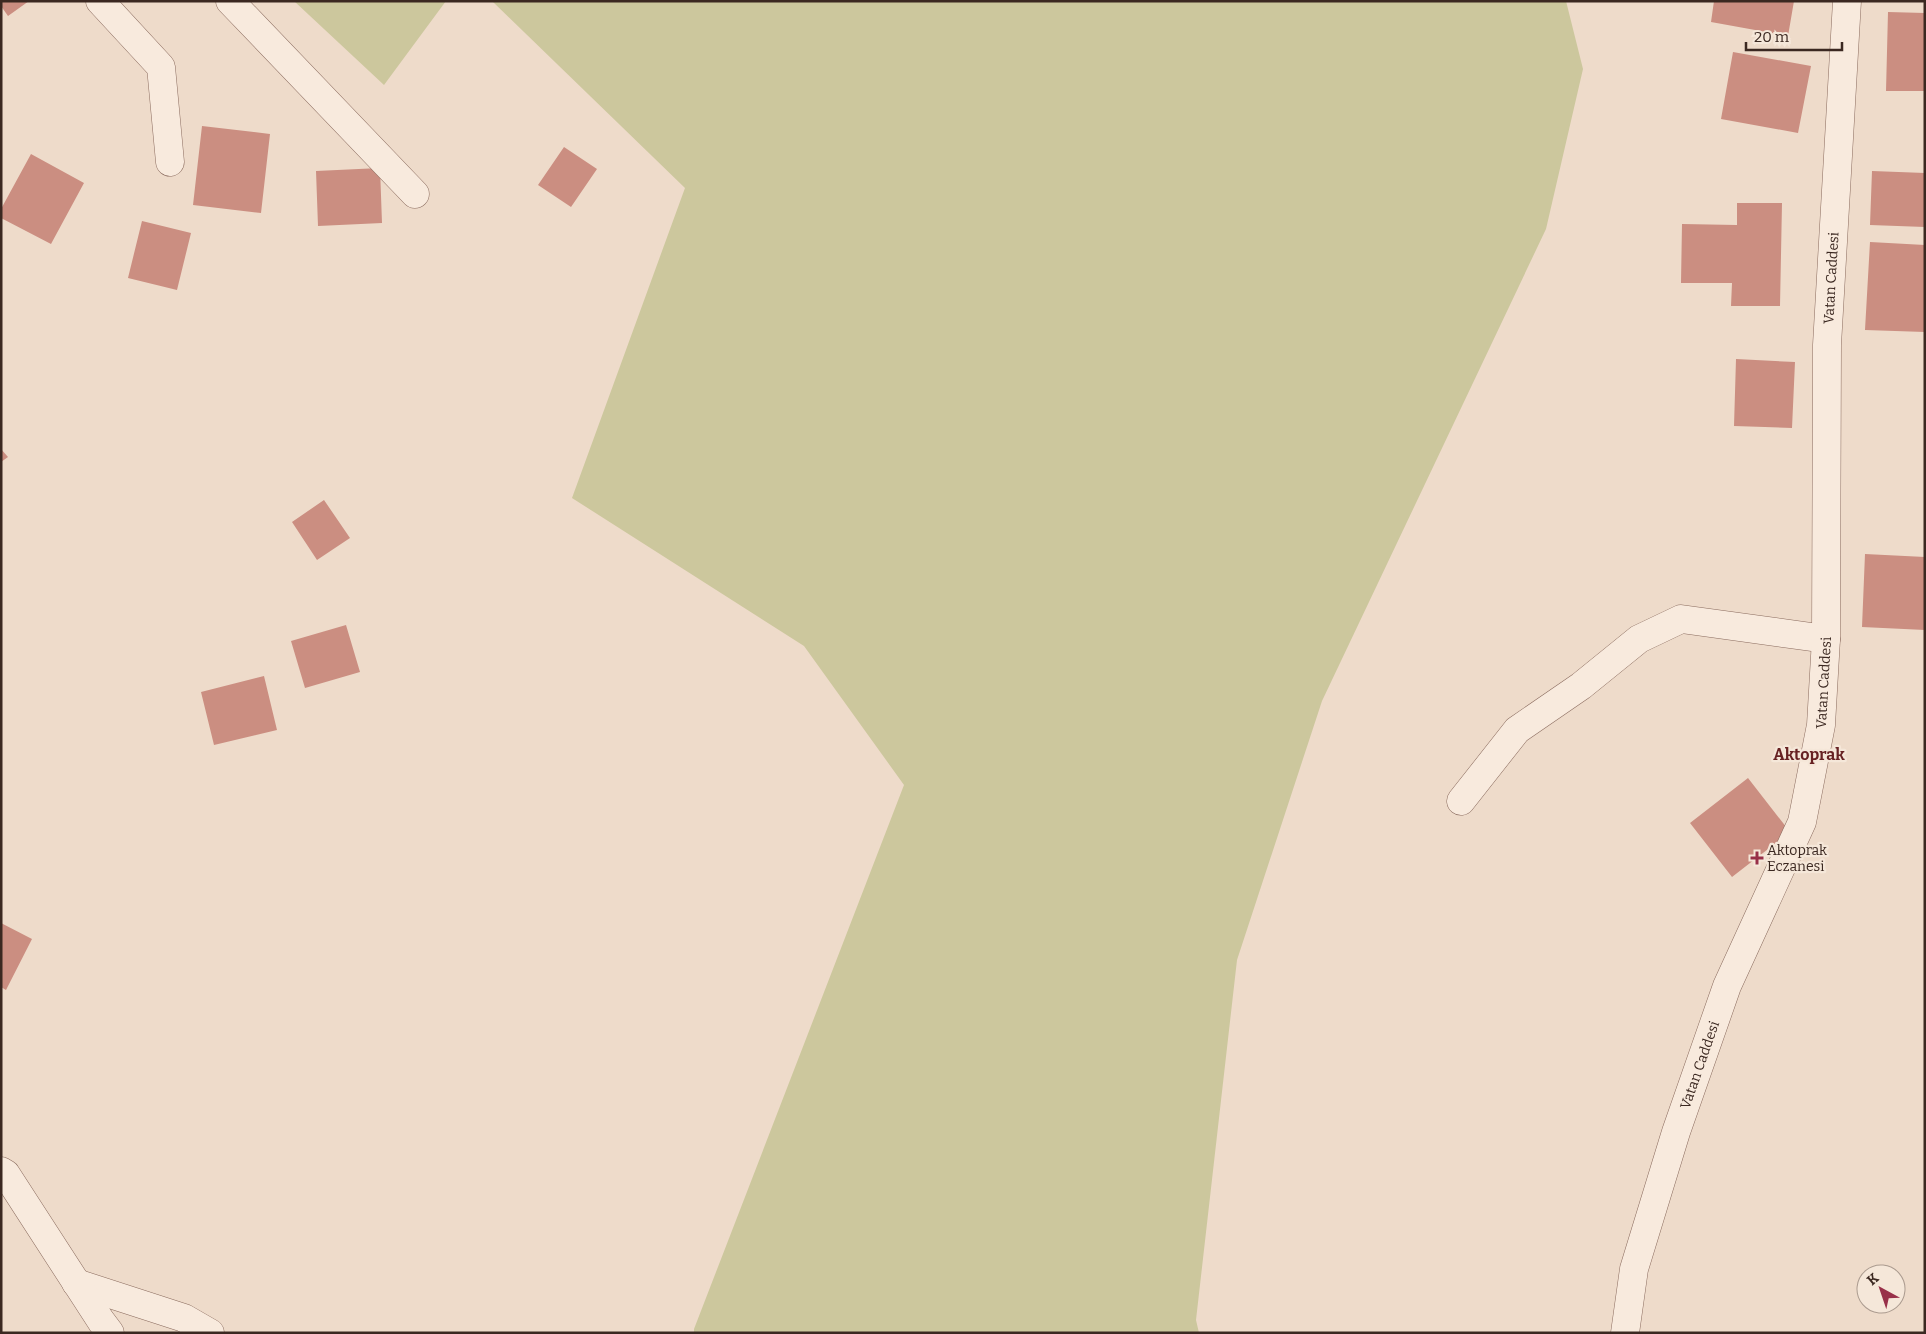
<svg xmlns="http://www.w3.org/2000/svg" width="1926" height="1334" font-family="Bitter,serif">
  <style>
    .green { fill: #ccc79d }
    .building { fill: #cb8e81 }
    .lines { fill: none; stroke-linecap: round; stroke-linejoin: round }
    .minor-casing { stroke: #8a6b5e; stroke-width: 29 }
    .tertiary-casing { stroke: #8a6b5e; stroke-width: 29 }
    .minor { stroke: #f8eadd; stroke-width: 28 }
    .tertiary { stroke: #f8eadd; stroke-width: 28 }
    .poi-dot { fill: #983049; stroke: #f5e7d9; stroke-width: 2 }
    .labels { text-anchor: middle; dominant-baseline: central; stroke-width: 4.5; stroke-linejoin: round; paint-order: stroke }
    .street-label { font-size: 14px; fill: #3b2821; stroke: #f5e7d9 }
    .poi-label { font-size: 14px; fill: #3b2821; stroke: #f5e7d9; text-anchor: start }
    .quarter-label { font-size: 16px; font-weight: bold; fill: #672223; stroke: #f5e7d9 }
  </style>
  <rect width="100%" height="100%" fill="#eedbca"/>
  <path class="green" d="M 294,1 L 446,1 L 384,85 Z
    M 492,1 L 1566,1 L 1583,69 L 1546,229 L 1322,701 L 1237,960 L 1196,1320 L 1199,1333 L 694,1333 L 694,1329 L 904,785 L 804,646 L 572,498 L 685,188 Z"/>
  <path class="building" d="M 1,1 L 29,1 L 8,16 L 1,6 Z
    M 1714,1 L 1794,1 L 1788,36 L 1711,22 Z
    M 1888,12 L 1925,13 L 1925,91 L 1886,91 Z
    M 1733,52 L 1811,66 L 1798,133 L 1721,119 Z
    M 202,126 L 270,134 L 261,213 L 193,205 Z
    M 564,147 L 597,169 L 571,207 L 538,185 Z
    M 31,154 L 84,183 L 51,244 L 1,218 L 1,209 Z
    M 380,168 L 382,223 L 318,226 L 316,171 Z
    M 1872,171 L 1925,173 L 1925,227 L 1870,225 Z
    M 1737,203 L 1782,203 L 1780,306 L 1731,306 L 1732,283 L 1681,283 L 1682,224 L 1737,225 Z
    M 142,221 L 191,233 L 177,290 L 128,278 Z
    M 1870,242 L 1925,245 L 1925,332 L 1865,330 Z
    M 1736,359 L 1795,362 L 1792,428 L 1734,426 Z
    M 1,449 L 8,457 L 1,462 Z
    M 324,500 L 350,538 L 317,560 L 292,522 Z
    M 1865,554 L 1925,557 L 1925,630 L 1862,627 Z
    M 346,625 L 360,672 L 305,688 L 291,641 Z
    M 264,676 L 277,730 L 214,745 L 201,692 Z
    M 1748,778 L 1790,832 L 1732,877 L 1690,823 Z
    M 1,923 L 32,939 L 6,990 L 1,987 Z"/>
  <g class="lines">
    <defs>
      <path id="minor" d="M 100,1 L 161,67 L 170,162
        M 230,1 L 415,194
        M 1461,801 L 1517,730 L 1581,686 L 1639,639 L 1681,619 L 1826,639
        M 76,1283 L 184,1318 L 210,1333"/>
      <g id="tertiary">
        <path d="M 1,1171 L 6,1174 L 101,1321 L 110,1333"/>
        <path id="s1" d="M 1625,1333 L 1634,1269 L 1676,1132 L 1727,986 L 1802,822 L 1821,725 L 1826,639 L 1827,345 L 1847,1"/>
      </g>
    </defs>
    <use href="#minor" class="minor-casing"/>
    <use href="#tertiary" class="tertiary-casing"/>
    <use href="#minor" class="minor"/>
    <use href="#tertiary" class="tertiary"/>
  </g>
  <path class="poi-dot" d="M1754.5 850.5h5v5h5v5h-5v5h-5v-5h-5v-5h5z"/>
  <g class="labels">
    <g class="street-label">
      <text stroke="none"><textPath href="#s1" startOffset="1089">Vatan Caddesi</textPath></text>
      <text stroke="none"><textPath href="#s1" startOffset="684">Vatan Caddesi</textPath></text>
      <text stroke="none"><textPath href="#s1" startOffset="279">Vatan Caddesi</textPath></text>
    </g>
    <g class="poi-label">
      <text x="1767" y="850">Aktoprak<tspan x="1767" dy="16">Eczanesi</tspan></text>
    </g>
    <g class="quarter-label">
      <text x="1809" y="754">Aktoprak</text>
    </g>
  </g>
  <rect width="1926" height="1334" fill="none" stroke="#3b2821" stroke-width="5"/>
  <g transform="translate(1881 1289) rotate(320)"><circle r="24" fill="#f5e7d9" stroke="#ab9b8f"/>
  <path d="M0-4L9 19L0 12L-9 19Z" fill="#983049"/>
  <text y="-8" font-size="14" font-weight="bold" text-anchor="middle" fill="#3b2821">K</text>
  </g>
  <path d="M1746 42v8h96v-8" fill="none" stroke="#3b2821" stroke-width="2.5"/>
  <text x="1754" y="42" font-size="15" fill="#3b2821" stroke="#f5e7d9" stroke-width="4" paint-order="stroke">20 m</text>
</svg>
